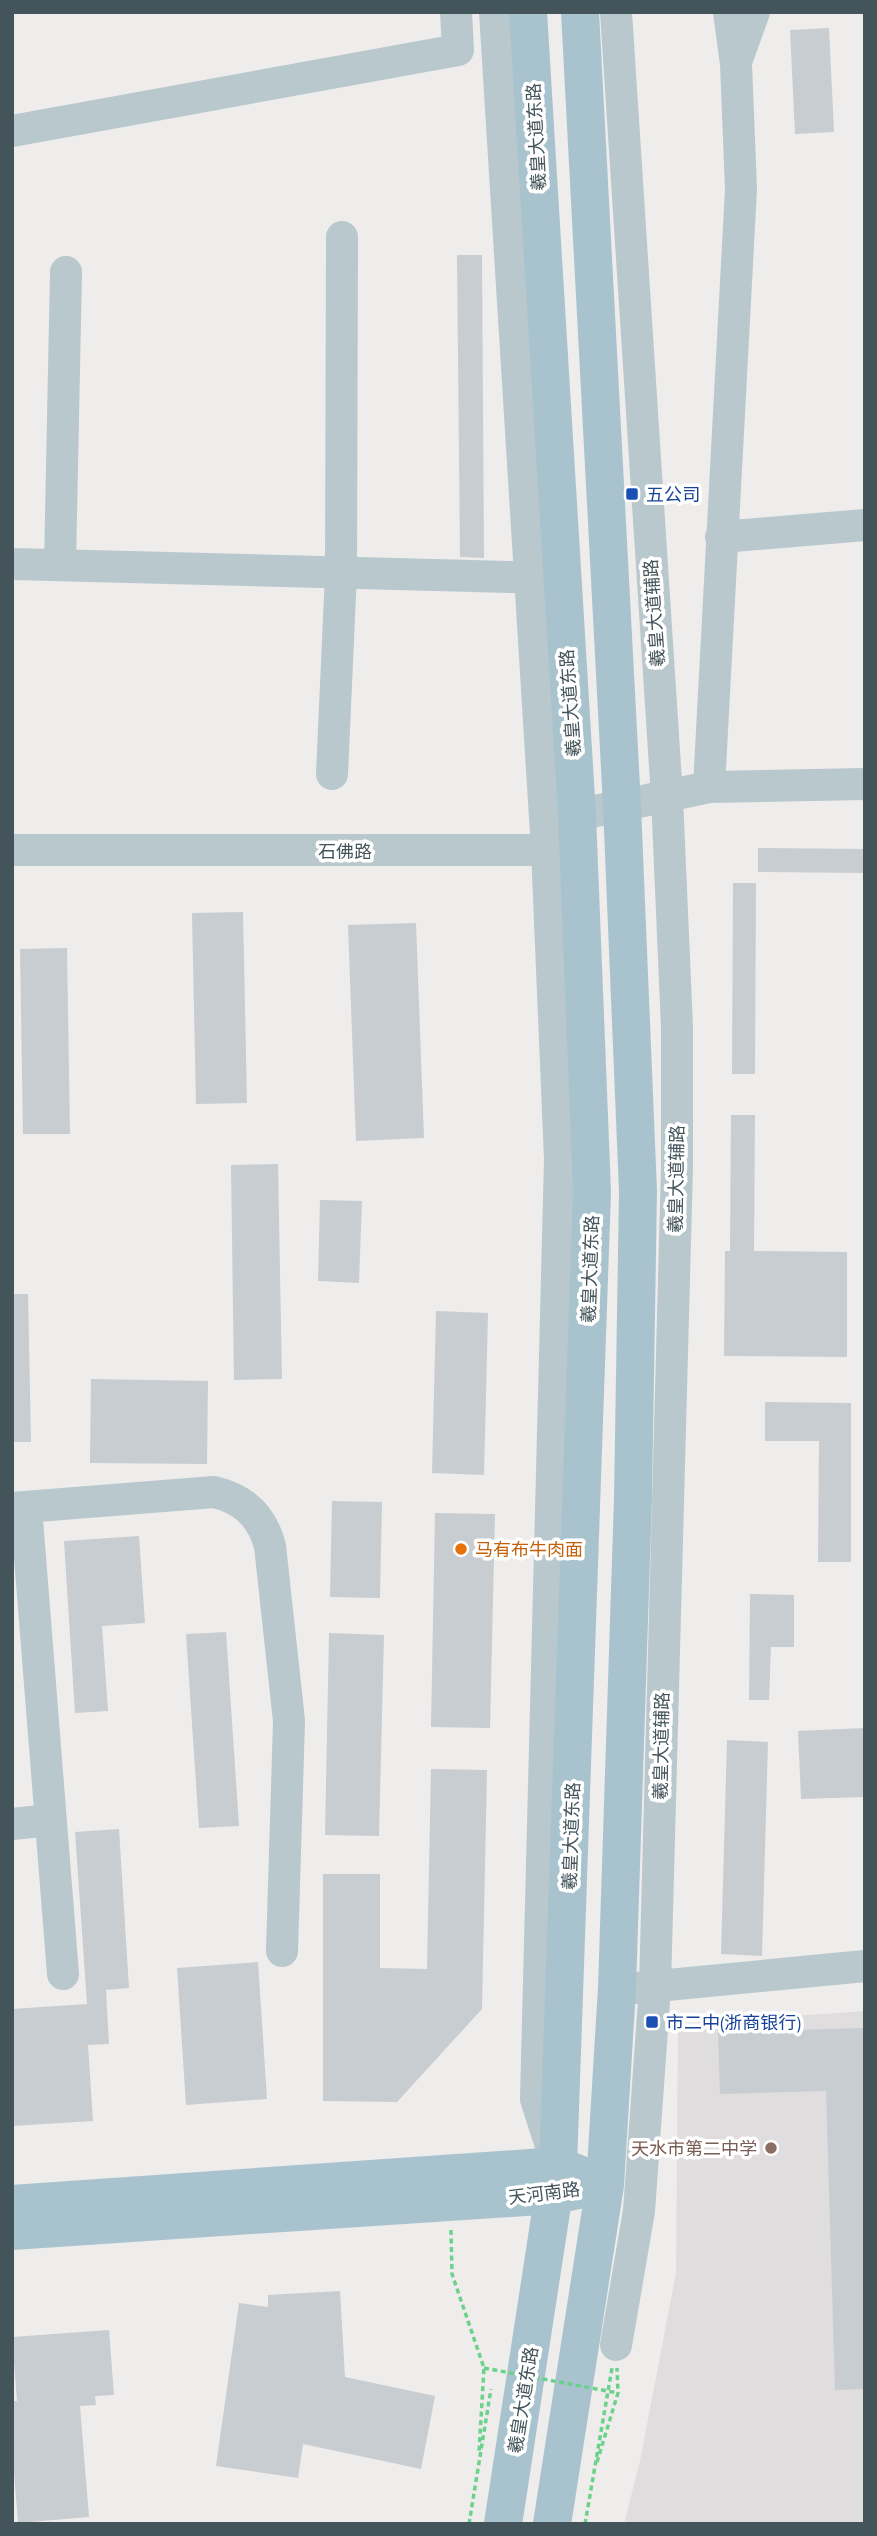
<svg xmlns="http://www.w3.org/2000/svg" width="877" height="2536" font-family="'PT Sans Narrow','Noto Sans SC',sans-serif">
  <style>
    .education { fill: #e0ddde }
    .building { fill: #c8cdd2 }
    .lines { fill: none; stroke-linecap: round; stroke-linejoin: round }
    .path { stroke: #6bd28b; stroke-width: 3.5; stroke-dasharray: 5 3.5; stroke-linecap: butt }
    .minor { stroke: #b9c8cd; stroke-width: 32 }
    .major { stroke: #a9c3ce; stroke-width: 38 }
    .path-bridge { stroke: #6bd28b; stroke-width: 3.5; stroke-dasharray: 5 3.5; stroke-linecap: butt }
    .transit-dot { fill: #1a4fb4; stroke: #fff; stroke-width: 2.5 }
    .food-dot { fill: #e8710a; stroke: #fff; stroke-width: 2.5 }
    .education-dot { fill: #8d6e63; stroke: #fff; stroke-width: 2.5 }
    .labels { text-anchor: middle; dominant-baseline: central; stroke-width: 7; stroke-linejoin: round; paint-order: stroke }
    .street-label { font-size: 18px; fill: #43545b; stroke: #fff }
    .transit-label { font-size: 18px; fill: #164399; stroke: #fff; text-anchor: start }
    .food-label { font-size: 18px; fill: #c56008; stroke: #fff; text-anchor: start }
    .education-label { font-size: 18px; fill: #785e54; stroke: #fff; text-anchor: end }
  </style>
  <rect width="100%" height="100%" fill="#efecec"/>
  <path class="education" d="M 865,2011 L 865,2524 L 624,2524 L 640,2461 L 676,2273 L 678,2024 Z"/>
  <path class="building" d="M 829,28 L 834,132 L 795,134 L 790,30 Z
    M 457,255 L 482,255 L 484,558 L 460,557 Z
    M 758,848 L 865,849 L 865,873 L 758,872 Z
    M 733,883 L 756,883 L 755,1074 L 732,1074 Z
    M 243,912 L 247,1103 L 196,1104 L 192,913 Z
    M 416,923 L 424,1138 L 356,1141 L 348,925 Z
    M 67,948 L 70,1134 L 23,1134 L 20,949 Z
    M 731,1115 L 755,1115 L 754,1251 L 847,1252 L 847,1357 L 724,1356 L 725,1251 L 730,1251 Z
    M 278,1164 L 282,1379 L 234,1380 L 231,1165 Z
    M 320,1200 L 362,1201 L 359,1283 L 318,1281 Z
    M 12,1294 L 28,1294 L 31,1442 L 12,1442 Z
    M 436,1311 L 488,1313 L 484,1475 L 432,1473 Z
    M 91,1379 L 208,1381 L 207,1464 L 90,1463 Z
    M 765,1402 L 851,1403 L 851,1562 L 818,1562 L 819,1441 L 765,1441 Z
    M 332,1501 L 382,1502 L 380,1598 L 330,1597 Z
    M 435,1513 L 495,1514 L 490,1728 L 431,1727 Z
    M 139,1536 L 145,1623 L 102,1626 L 108,1711 L 75,1713 L 64,1541 Z
    M 750,1594 L 794,1595 L 794,1647 L 771,1647 L 769,1700 L 749,1700 Z
    M 226,1632 L 239,1826 L 199,1828 L 186,1634 Z
    M 329,1633 L 384,1635 L 379,1836 L 325,1835 Z
    M 865,1728 L 865,1797 L 801,1799 L 798,1731 Z
    M 727,1740 L 768,1742 L 762,1956 L 721,1954 Z
    M 431,1769 L 487,1770 L 482,2009 L 397,2102 L 323,2101 L 323,1874 L 380,1874 L 380,1968 L 427,1969 Z
    M 119,1829 L 129,1988 L 106,1990 L 109,2044 L 88,2045 L 93,2121 L 12,2126 L 12,2009 L 87,2004 L 75,1832 Z
    M 258,1962 L 267,2099 L 186,2105 L 177,1968 Z
    M 865,2028 L 865,2389 L 835,2390 L 826,2091 L 720,2094 L 718,2032 Z
    M 340,2291 L 345,2377 L 435,2396 L 421,2469 L 303,2444 L 298,2478 L 216,2466 L 239,2303 L 268,2307 L 268,2295 Z
    M 109,2330 L 114,2395 L 95,2396 L 96,2405 L 80,2406 L 89,2517 L 18,2523 L 12,2446 L 12,2401 L 17,2401 L 12,2337 Z"/>
  <g class="lines">
    <path class="path" d="M 451,2230 L 452,2274 L 484,2368 L 479,2452
      M 597,2462 L 618,2393 L 617,2368
      M 469,2524 L 491,2389
      M 585,2524 L 612,2368"/>
    <path class="minor" d="M 495,12 L 547,850 L 560,1159 L 536,2099 L 553,2152
      M 616,12 L 667,797 L 677,1027 L 677,1167 L 655,1987 L 639,2211 L 616,2345
      M 737,59 L 754,12
      M 12,131 L 458,50 L 456,12
      M 721,537 L 865,525
      M 12,564 L 551,578
      M 60,565 L 66,272
      M 332,774 L 341,573 L 342,237
      M 709,787 L 865,784
      M 12,850 L 547,850 L 577,815 L 709,787 L 741,189 L 736,64 L 729,12
      M 26,1507 L 63,1974
      M 12,1508 L 214,1492 C 244,1499 262,1516 270,1546 L 289,1721 L 282,1951
      M 12,1824 L 51,1820
      M 636,1988 L 865,1966"/>
    <path class="major" d="M 12,2204 L 558,2166 L 581,2175
      M 12,2231 L 555,2195 L 579,2190
      M 503,2524 L 558,2166 L 592,1192 L 577,815 L 528,12
      M 552,2524 L 605,2185 L 617,1988 L 633,1498 L 638,1191 L 622,806 L 580,12"/>
    <path class="path-bridge" d="M 484,2368 L 618,2393"/>
  </g>
  <g class="transit-dot">
    <rect x="625" y="487" width="14" height="14" rx="3.5"/>
    <rect x="645" y="2015" width="14" height="14" rx="3.5"/>
  </g>
  <circle class="food-dot" cx="461" cy="1549" r="7"/>
  <circle class="education-dot" cx="771" cy="2148" r="7"/>
  <g class="labels">
    <g class="street-label">
      <text transform="translate(536 137) rotate(-93)">羲皇大道东路</text>
      <text transform="translate(654 613) rotate(-94)">羲皇大道辅路</text>
      <text transform="translate(570 703) rotate(-94)">羲皇大道东路</text>
      <text x="345" y="851">石佛路</text>
      <text transform="translate(676 1179) rotate(-89)">羲皇大道辅路</text>
      <text transform="translate(590 1269) rotate(-88)">羲皇大道东路</text>
      <text transform="translate(661 1746) rotate(-89)">羲皇大道辅路</text>
      <text transform="translate(571 1836) rotate(-88)">羲皇大道东路</text>
      <text transform="translate(544 2193) rotate(-7)">天河南路</text>
      <text transform="translate(523 2400) rotate(-81)">羲皇大道东路</text>
    </g>
    <g class="transit-label">
      <text x="646" y="494">五公司</text>
      <text x="666" y="2022">市二中(浙商银行)</text>
    </g>
    <g class="food-label">
      <text x="475" y="1549">马有布牛肉面</text>
    </g>
    <g class="education-label">
      <text x="757" y="2148">天水市第二中学</text>
    </g>
  </g>
  <rect width="877" height="2536" fill="none" stroke="#43545b" stroke-width="28"/>
</svg>
